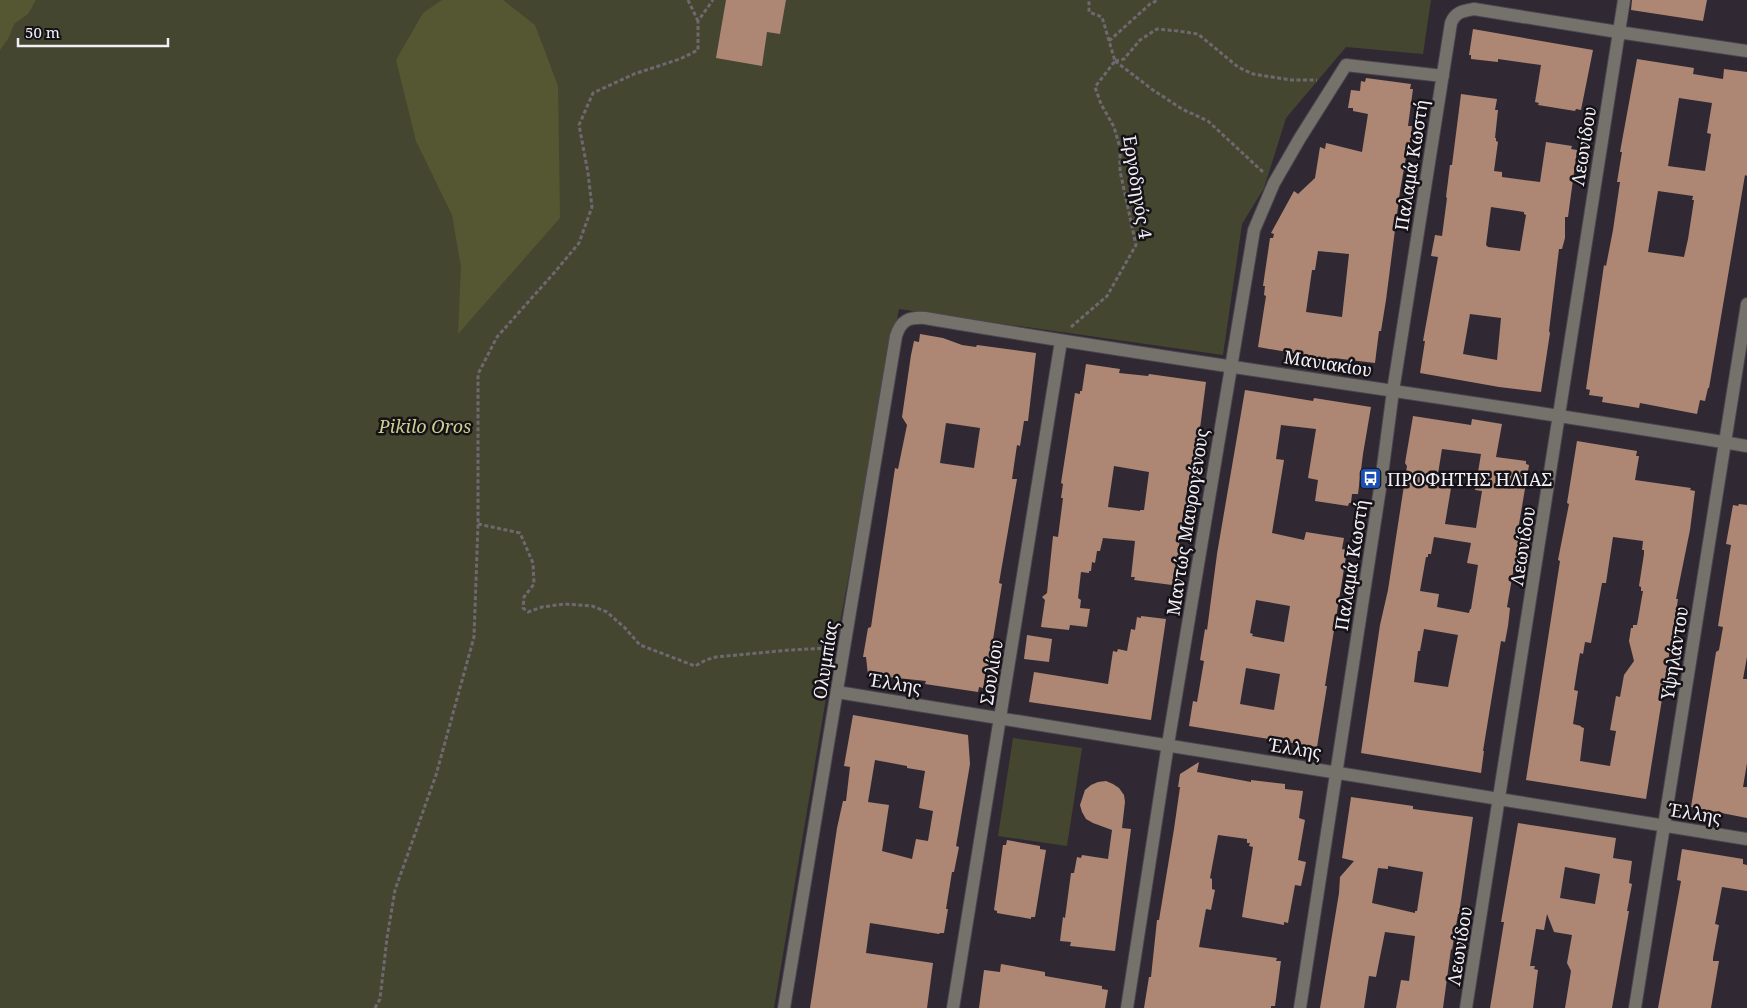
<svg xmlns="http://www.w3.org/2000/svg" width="1747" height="1008" font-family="'Noto Serif',serif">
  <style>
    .green { fill: #454630 }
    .forest { fill: #555733 }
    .building { fill: #ad8774; fill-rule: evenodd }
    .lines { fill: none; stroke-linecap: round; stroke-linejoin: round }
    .minor-casing { stroke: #4b454f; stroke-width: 14 }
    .path { stroke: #6e6871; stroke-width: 3; stroke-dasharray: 4 2.5; stroke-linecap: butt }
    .minor { stroke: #75726c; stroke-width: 12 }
    .labels { text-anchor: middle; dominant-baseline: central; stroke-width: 5; stroke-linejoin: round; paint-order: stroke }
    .street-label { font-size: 18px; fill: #f3eff6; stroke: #161318 }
    .park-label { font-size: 18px; font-style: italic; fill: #cbd08f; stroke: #161318 }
    .poi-label { font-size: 18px; fill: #f3eff6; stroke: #161318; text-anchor: start }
  </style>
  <rect width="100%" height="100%" fill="#302934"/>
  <path class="green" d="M 0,0 L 1431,0 L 1423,54 L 1346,47 L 1286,118 L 1264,188 L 1242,224 L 1223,355 L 899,309 L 828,686 L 774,1008 L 0,1008 Z
    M 1013,738 L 1082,748 L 1067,846 L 998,836 Z"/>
  <path class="forest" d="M 0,0 L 36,0 L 28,14 L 14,24 L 8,39 L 0,50 Z
    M 442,0 L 503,0 L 535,25 L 558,86 L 560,218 L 458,334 L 461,267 L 452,215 L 416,141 L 396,60 L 423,13 Z"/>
  <path class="building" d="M 726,0 L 786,0 L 780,34 L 767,32 L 762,66 L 716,58 Z
    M 1632,0 L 1707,0 L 1703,21 L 1631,10 Z
    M 1473,29 L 1593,50 L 1581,110 L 1576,109 L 1575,111 L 1538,105 L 1539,103 L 1535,102 L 1541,65 L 1498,59 L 1498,62 L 1471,59 L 1471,55 L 1469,55 Z
    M 1637,59 L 1694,68 L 1693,74 L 1723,79 L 1724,69 L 1747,72 L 1747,176 L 1745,175 L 1709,388 L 1708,388 L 1705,401 L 1700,400 L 1697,414 L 1640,403 L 1639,408 L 1602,402 L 1603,397 L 1589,395 L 1590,390 L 1586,389 L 1604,265 L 1606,266 L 1613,230 L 1620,182 L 1617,182 L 1622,152 L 1620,152 ZM 1679,98 L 1712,103 L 1707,133 L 1711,134 L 1705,171 L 1668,166 ZM 1658,191 L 1693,196 L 1692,200 L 1694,200 L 1688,239 L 1684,257 L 1648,252 Z
    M 1366,78 L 1411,84 L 1410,89 L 1413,89 L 1408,126 L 1412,126 L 1409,157 L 1406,157 L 1400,191 L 1386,300 L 1381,331 L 1379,331 L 1375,363 L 1334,358 L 1333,360 L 1258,347 L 1266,296 L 1264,295 L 1265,286 L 1263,286 L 1270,238 L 1273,238 L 1274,234 L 1271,233 L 1294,191 L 1298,194 L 1315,178 L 1320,147 L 1325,149 L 1326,143 L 1362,152 L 1368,114 L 1353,111 L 1353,108 L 1348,108 L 1351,90 L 1360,91 L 1361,81 L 1365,82 ZM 1318,251 L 1349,254 L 1342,317 L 1306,312 L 1312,270 L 1315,270 Z
    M 1461,94 L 1497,99 L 1495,110 L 1498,110 L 1495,138 L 1496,138 L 1496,141 L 1498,142 L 1494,171 L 1502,172 L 1502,177 L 1540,182 L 1546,142 L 1572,146 L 1571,149 L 1577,150 L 1568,217 L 1565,217 L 1565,238 L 1562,249 L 1559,249 L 1549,331 L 1550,333 L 1541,392 L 1499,387 L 1420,373 L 1425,341 L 1423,341 L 1438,257 L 1431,256 L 1435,235 L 1442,236 L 1447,198 L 1446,197 L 1450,165 L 1452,165 ZM 1491,207 L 1524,212 L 1524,214 L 1526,215 L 1520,251 L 1488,247 L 1486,245 ZM 1470,314 L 1501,318 L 1497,360 L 1463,354 Z
    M 920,334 L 943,338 L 962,345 L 976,347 L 977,345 L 1036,353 L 1028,421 L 1024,421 L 1020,446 L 1017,445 L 1012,479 L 1017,479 L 999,583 L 1002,584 L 990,658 L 988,668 L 986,670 L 983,688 L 979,687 L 978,692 L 925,684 L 926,681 L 868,675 L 866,657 L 863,657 L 868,628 L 871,627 L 895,468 L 898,469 L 907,425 L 902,417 L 911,355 L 914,341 L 919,342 ZM 946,423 L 980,428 L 974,468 L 940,463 Z
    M 1086,364 L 1120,369 L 1119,373 L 1148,376 L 1149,374 L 1206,382 L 1198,444 L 1196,444 L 1192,478 L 1189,478 L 1186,497 L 1189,508 L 1184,507 L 1178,553 L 1180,553 L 1177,572 L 1174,571 L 1172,585 L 1134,580 L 1135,577 L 1131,577 L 1135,541 L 1103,538 L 1100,551 L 1097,551 L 1095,563 L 1092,562 L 1091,571 L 1089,571 L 1089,573 L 1081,572 L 1078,598 L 1081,600 L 1080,608 L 1090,609 L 1087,627 L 1070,625 L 1069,630 L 1041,627 L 1045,600 L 1042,597 L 1047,593 L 1053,536 L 1058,537 L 1063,498 L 1061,498 L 1063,484 L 1061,483 L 1075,393 L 1080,394 L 1080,391 L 1082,391 ZM 1114,466 L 1149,472 L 1144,510 L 1140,510 L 1140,511 L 1108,507 Z
    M 1245,390 L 1313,401 L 1314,398 L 1371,407 L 1363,454 L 1358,494 L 1352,494 L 1351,503 L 1349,503 L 1348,506 L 1315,501 L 1318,480 L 1308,478 L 1316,429 L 1281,425 L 1276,459 L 1284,460 L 1272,533 L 1304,540 L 1306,532 L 1344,538 L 1342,549 L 1347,550 L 1325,686 L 1327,686 L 1317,747 L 1189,726 L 1193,701 L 1197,702 L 1204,661 L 1200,660 L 1205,629 L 1207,630 L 1217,554 ZM 1256,600 L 1290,606 L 1284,642 L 1252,636 L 1253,634 L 1250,633 ZM 1246,668 L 1280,674 L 1274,710 L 1240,704 Z
    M 1413,416 L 1471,425 L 1472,419 L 1502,424 L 1496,457 L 1526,461 L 1526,464 L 1529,465 L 1517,536 L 1521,536 L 1516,567 L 1514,567 L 1507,607 L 1510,608 L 1508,626 L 1505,642 L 1501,641 L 1483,751 L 1484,751 L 1481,773 L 1361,753 L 1380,625 L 1388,590 L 1395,544 L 1407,466 L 1405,463 ZM 1442,449 L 1481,454 L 1475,490 L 1482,491 L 1476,528 L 1445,524 L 1451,488 L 1436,486 ZM 1434,537 L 1471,543 L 1467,563 L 1478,565 L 1471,609 L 1470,609 L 1469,613 L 1437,607 L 1439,594 L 1420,591 L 1426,557 L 1428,557 L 1428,554 L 1431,554 ZM 1424,629 L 1458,635 L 1448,687 L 1414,682 L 1418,651 L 1420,651 Z
    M 1577,441 L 1637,451 L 1636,456 L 1639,456 L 1635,480 L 1691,488 L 1690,490 L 1695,491 L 1690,530 L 1676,599 L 1678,599 L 1646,799 L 1526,780 L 1560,561 L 1558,560 L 1569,504 L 1567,503 ZM 1613,537 L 1643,541 L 1642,550 L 1644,550 L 1644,554 L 1639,586 L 1641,587 L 1641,591 L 1643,591 L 1637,625 L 1633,625 L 1633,628 L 1631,628 L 1629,641 L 1634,661 L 1624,675 L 1620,697 L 1616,696 L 1610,730 L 1616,731 L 1610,766 L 1580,761 L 1584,728 L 1581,727 L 1581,726 L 1573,724 L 1578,691 L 1574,690 L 1580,653 L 1583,654 L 1585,642 L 1591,643 L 1602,583 L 1606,583 Z
    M 1739,504 L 1747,505 L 1747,657 L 1743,679 L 1747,679 L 1747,763 L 1743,787 L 1747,787 L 1747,818 L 1691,807 L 1716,652 L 1719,650 L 1723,627 L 1718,626 L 1731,545 L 1726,544 L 1733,505 L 1738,506 Z
    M 1141,616 L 1166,619 L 1151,720 L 1029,702 L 1034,672 L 1108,684 L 1113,651 L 1117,652 L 1118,649 L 1127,651 L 1131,629 L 1135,630 L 1137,617 L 1141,618 Z
    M 1027,635 L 1052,639 L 1049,662 L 1024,659 Z
    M 853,715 L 968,735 L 970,764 L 968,776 L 956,846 L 959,847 L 954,872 L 952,872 L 946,909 L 948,909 L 944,933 L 940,933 L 939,934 L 870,923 L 866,953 L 933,963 L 927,1008 L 810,1008 L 837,828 L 843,801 L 846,801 L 850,767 L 844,766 ZM 875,760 L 907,766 L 907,768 L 925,771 L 919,808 L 933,811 L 928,841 L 916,839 L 912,859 L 882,851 L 889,805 L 868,802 Z
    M 1199,762 L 1197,772 L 1251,782 L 1251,780 L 1285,784 L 1285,789 L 1303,791 L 1299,818 L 1305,820 L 1298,860 L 1306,862 L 1301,886 L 1295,885 L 1288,923 L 1284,922 L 1284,925 L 1242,917 L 1253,847 L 1249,846 L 1250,843 L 1247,843 L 1247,839 L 1218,835 L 1210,878 L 1212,879 L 1212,889 L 1215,890 L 1211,910 L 1206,909 L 1199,947 L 1277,958 L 1276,961 L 1281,961 L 1275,1006 L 1271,1006 L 1271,1008 L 1144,1008 L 1149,977 L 1151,977 L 1157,920 L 1159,920 L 1174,829 L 1180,787 L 1178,787 L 1180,774 Z
    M 1106,781 L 1113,784 L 1119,788 L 1124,795 L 1125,802 L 1122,828 L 1131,829 L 1115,951 L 1070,946 L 1071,942 L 1060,941 L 1063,917 L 1065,918 L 1071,873 L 1074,873 L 1077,857 L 1081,858 L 1082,855 L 1108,859 L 1112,830 L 1093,823 L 1086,819 L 1082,812 L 1080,805 L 1085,790 L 1091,785 L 1098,782 Z
    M 1351,797 L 1413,806 L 1413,809 L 1473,817 L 1459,914 L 1458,914 L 1452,950 L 1451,949 L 1443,1008 L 1396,1008 L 1401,980 L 1409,981 L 1415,936 L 1385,932 L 1376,977 L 1369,976 L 1364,1008 L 1320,1008 L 1339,893 L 1340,877 L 1354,861 L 1342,858 ZM 1388,866 L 1423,872 L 1417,911 L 1415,911 L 1415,913 L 1372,903 L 1378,868 L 1388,869 Z
    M 1518,823 L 1616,838 L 1613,858 L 1632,861 L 1629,883 L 1632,884 L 1627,911 L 1629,911 L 1612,1008 L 1565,1008 L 1571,971 L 1567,963 L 1572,935 L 1554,932 L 1547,914 L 1544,930 L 1536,929 L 1530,966 L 1535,966 L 1534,969 L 1538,970 L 1533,1008 L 1490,1008 L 1504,922 L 1501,922 ZM 1565,867 L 1600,874 L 1595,904 L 1560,898 Z
    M 1007,840 L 1040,846 L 1040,849 L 1046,850 L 1035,917 L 1031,917 L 1031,919 L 997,913 L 997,911 L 994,910 L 1003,845 L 1006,845 Z
    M 1682,849 L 1743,859 L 1743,864 L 1747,865 L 1747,891 L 1722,887 L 1715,924 L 1719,925 L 1713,958 L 1713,961 L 1719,961 L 1711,1008 L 1658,1008 L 1681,881 L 1677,880 Z
    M 1001,964 L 1045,972 L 1045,976 L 1102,986 L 1102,989 L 1108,990 L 1105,1008 L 979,1008 L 984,970 L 1000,972 Z"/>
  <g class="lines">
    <defs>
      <path id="minor" d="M 837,692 C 1141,739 1444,791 1747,839
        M 784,1008 L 896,336 C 901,320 909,317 925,318 C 1199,365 1474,400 1747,446
        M 953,1008 L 1061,341
        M 1127,1008 L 1168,744 L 1254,230 L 1274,183 L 1300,138 L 1346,65 L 1443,76
        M 1300,1008 L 1381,482 L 1393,391 L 1451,23 C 1455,12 1463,11 1474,9 L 1618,32 L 1747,51
        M 1466,1008 L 1624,0
        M 1635,1008 L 1747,304"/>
    </defs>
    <use href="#minor" class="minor-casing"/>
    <path class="path" d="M 688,0 L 698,21
      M 1109,41 L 1150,4 L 1158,0
      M 1115,61 L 1124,59 L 1140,40 L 1157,29 L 1178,31 L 1198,34 L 1238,67 L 1253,74 L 1291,80 L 1317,80
      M 1115,61 L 1153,90 L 1182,109 L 1208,121 L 1263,172
      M 1071,327 L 1107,296 L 1136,245 L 1120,171 L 1120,148 L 1114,127 L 1101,104 L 1095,87 L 1115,61 L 1102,17 L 1089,12 L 1089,0
      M 478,524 L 520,533 L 533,563 L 534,584 L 524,597 L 523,608 L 528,612 L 542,607 L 564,604 L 592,606 L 607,612 L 625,628 L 640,645 L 695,666 L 706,660 L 716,657 L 790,650 L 829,648
      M 375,1008 L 380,999 L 387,938 L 395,890 L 436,775 L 474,637 L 478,524 L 478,374 L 497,337 L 554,273 L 579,243 L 592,207 L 588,173 L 579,125 L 593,93 L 634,74 L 680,59 L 698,50 L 698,21 L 713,0"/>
    <use href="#minor" class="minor"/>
  </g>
  <defs>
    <symbol id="bus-square" viewBox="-11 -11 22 22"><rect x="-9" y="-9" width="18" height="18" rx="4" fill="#1a4fb4" stroke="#161318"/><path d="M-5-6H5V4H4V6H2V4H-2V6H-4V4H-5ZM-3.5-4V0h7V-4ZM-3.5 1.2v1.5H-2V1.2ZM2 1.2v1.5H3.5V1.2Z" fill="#fff"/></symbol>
  </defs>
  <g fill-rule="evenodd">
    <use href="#bus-square" x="1358" y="466" width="25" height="25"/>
  </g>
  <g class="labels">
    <g class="street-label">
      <text transform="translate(1583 146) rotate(-81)">Λεωνίδου</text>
      <text transform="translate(1411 165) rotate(-81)">Παλαμά Κωστή</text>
      <text transform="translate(1138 187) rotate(81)">Εργοδηγός 4</text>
      <text transform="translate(1328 363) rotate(9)">Μανιακίου</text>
      <text transform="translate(1187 522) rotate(-81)">Μαντώς Μαυρογένους</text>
      <text transform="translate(1522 546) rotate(-81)">Λεωνίδου</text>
      <text transform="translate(1351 565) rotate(-81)">Παλαμά Κωστή</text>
      <text transform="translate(1674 653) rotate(-81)">Υψηλάντου</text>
      <text transform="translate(825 660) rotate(-81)">Ολυμπίας</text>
      <text transform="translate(991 672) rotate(-81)">Σουλίου</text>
      <text transform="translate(895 683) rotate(9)">Έλλης</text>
      <text transform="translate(1295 748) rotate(9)">Έλλης</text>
      <text transform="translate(1695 813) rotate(9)">Έλλης</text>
      <text transform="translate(1459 946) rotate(-81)">Λεωνίδου</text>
    </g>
    <g class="park-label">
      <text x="425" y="426">Pikilo Oros</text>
    </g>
    <g class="poi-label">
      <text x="1387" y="479">ΠΡΟΦΗΤΗΣ ΗΛΙΑΣ</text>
    </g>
  </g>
  <path d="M18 38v8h150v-8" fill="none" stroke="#f3eff6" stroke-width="2.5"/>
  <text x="25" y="38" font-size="15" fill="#f3eff6" stroke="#161318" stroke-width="4" paint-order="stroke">50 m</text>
</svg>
